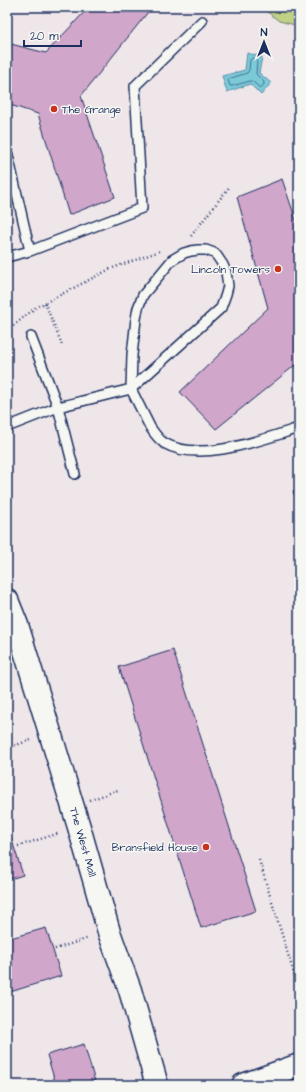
<svg xmlns="http://www.w3.org/2000/svg" width="306" height="1092" font-family="'Architects Daughter',sans-serif">
  <style>
    .green { fill: #c0d185; stroke: #6e8072 }
    .water { fill: #7bcad8; stroke: #558ca7 }
    .lines { fill: none; stroke-linecap: round; stroke-linejoin: round }
    .shore { stroke: #416d8f; stroke-width: 1 }
    .building { fill: #d1a6cb; stroke: #1b2f5e }
    .lane-casing { stroke: #1b2f5e; stroke-width: 12 }
    .secondary-casing { stroke: #1b2f5e; stroke-width: 25 }
    .path { stroke: #1b2f5e; stroke-width: 2.5; stroke-dasharray: 1 3; stroke-linecap: butt }
    .lane { stroke: #f6f6f2; stroke-width: 9 }
    .secondary { stroke: #f6f6f2; stroke-width: 22 }
    .poi-dot { fill: #c8321e; stroke: #f6f6f2; stroke-width: 1.5 }
    .labels { text-anchor: middle; dominant-baseline: central; stroke-width: 3; stroke-linejoin: round; paint-order: stroke }
    .poi-label { font-size: 11px; fill: #1b2f5e; stroke: #f6f6f2; text-anchor: end }
    .street-label { font-size: 11px; fill: #1b2f5e; stroke: #f6f6f2 }
  </style>
  <rect width="100%" height="100%" fill="#efe6ea"/>
  <filter id="ink" filterUnits="userSpaceOnUse"><feTurbulence type="fractalNoise" baseFrequency=".025" numOctaves="2"/><feDisplacementMap in="SourceGraphic" scale="8" xChannelSelector="R" yChannelSelector="G"/><feConvolveMatrix kernelMatrix="1 2 1 2 8 2 1 2 1" color-interpolation-filters="sRGB"/></filter>
  <g filter="url(#ink)">
    <path class="green" d="M 261,7 L 299,7 L 299,26 L 279,21 Z"/>
    <path class="water" d="M 247,53 L 262,57 L 259,73 L 271,83 L 261,95 L 250,84 L 227,92 L 222,76 L 245,70 Z"/>
    <g class="lines">
      <path class="shore" d="M 253,58 L 257,61 L 256,74 L 264,82 L 264,84 L 261,88 L 260,88 L 252,81 L 250,81 L 232,86 L 230,86 L 228,80 L 228,79 L 247,73 L 249,70 L 250,60 Z"/>
    </g>
    <path class="building" d="M 89,7 L 152,7 L 81,96 L 115,197 L 69,215 L 38,114 L 7,104 L 7,43 L 46,53 Z
      M 282,179 L 299,229 L 299,362 L 216,429 L 180,392 L 268,308 L 237,197 Z
      M 299,489 L 299,507 L 293,491 Z
      M 173,650 L 256,911 L 201,928 L 119,667 Z
      M 8,828 L 23,875 L 7,880 L 7,829 Z
      M 46,928 L 61,976 L 7,993 L 7,939 Z
      M 84,1044 L 96,1085 L 56,1085 L 47,1055 Z"/>
    <g class="lines">
      <defs>
        <path id="lane" d="M 7,151 L 30,251 L 7,257
          M 30,251 L 142,208 L 135,86 L 202,21
          M 31,337 L 58,407 L 75,474
          M 7,427 L 58,407 L 131,389 L 221,308 L 226,294 L 228,286 L 226,272 L 223,265 L 217,256 L 214,253 L 206,250 L 198,250 L 191,251 L 184,253 L 172,260 L 143,295 L 138,308 L 136,319 L 132,355 L 131,389 L 150,427 C 154,433 158,439 164,443 C 200,464 263,439 299,428"/>
        <path id="secondary" d="M 7,600 L 17,625 L 79,827 L 109,932 L 130,990 L 157,1085
          M 243,1085 L 299,1065"/>
      </defs>
      <use href="#lane" class="lane-casing"/>
      <use href="#secondary" class="secondary-casing"/>
      <path class="path" d="M 191,236 L 230,186
        M 45,303 L 62,345
        M 7,331 L 35,308 L 110,269 L 160,251
        M 7,689 L 14,687
        M 7,748 L 31,740
        M 90,800 L 118,790
        M 18,846 L 60,833
        M 259,860 L 299,990
        M 55,949 L 89,938"/>
      <use href="#lane" class="lane"/>
      <use href="#secondary" class="secondary"/>
    </g>
  </g>
  <g class="poi-dot">
    <circle cx="54" cy="109" r="4"/>
    <circle cx="278" cy="269" r="4"/>
    <circle cx="206" cy="847" r="4"/>
  </g>
  <g class="labels">
    <g class="poi-label">
      <text x="62" y="109" text-anchor="start">The Grange</text>
      <text x="270" y="269">Lincoln Towers</text>
      <text x="198" y="847">Bransfield House</text>
    </g>
    <g class="street-label">
      <text transform="translate(83 842) rotate(74)">The West Mall</text>
    </g>
  </g>
  <rect width="306" height="1092" fill="none" stroke="#f6f6f2" stroke-width="24"/>
  <rect x="12" y="12" width="282" height="1068" fill="none" stroke="#1b2f5e" stroke-width="1.5" filter="url(#ink)"/>
  <g transform="translate(264 42)" stroke="#f6f6f2" stroke-width="3" paint-order="stroke">
  <path d="M0-3L7 15L0 10L-7 15Z" fill="#1b2f5e"/>
  <text y="-6" font-size="11" font-weight="bold" text-anchor="middle" fill="#1b2f5e">N</text>
  </g>
  <path d="M24 40v6h57v-6" fill="none" stroke="#1b2f5e" stroke-width="2"/>
  <text x="30" y="40" font-size="12" fill="#1b2f5e" stroke="#f6f6f2" stroke-width="3" paint-order="stroke">20 m</text>
</svg>
